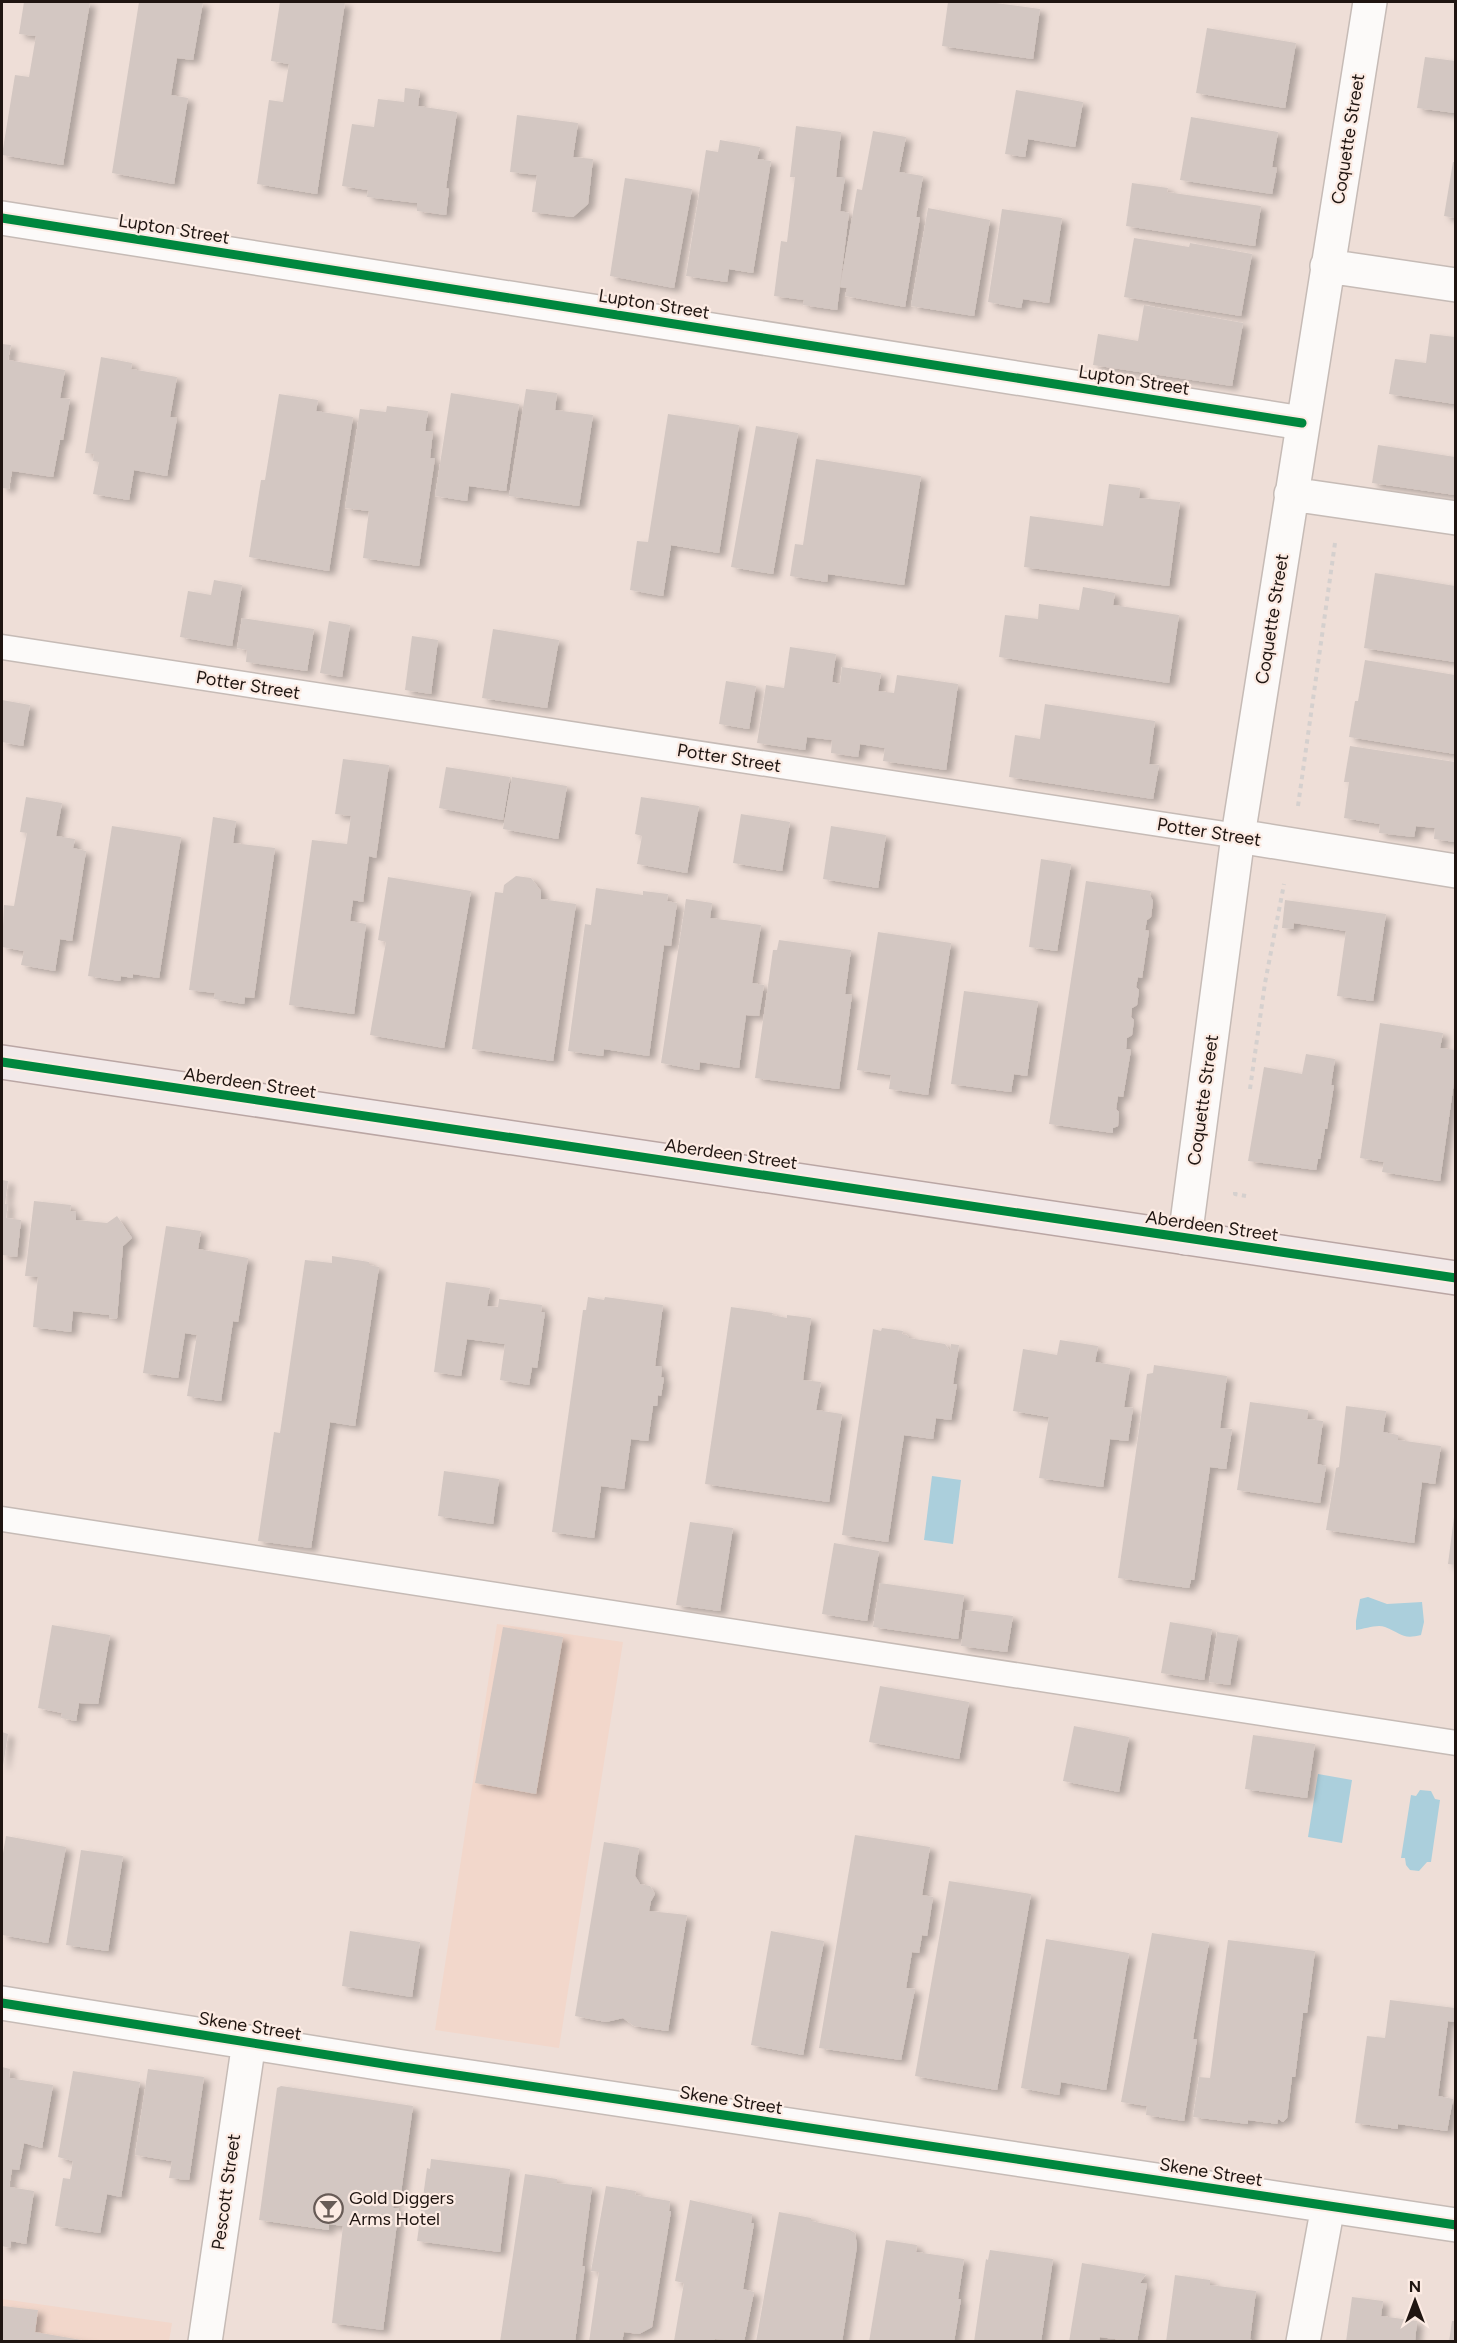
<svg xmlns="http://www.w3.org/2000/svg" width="1457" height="2343" font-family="Figtree,sans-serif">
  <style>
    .built { fill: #f2d7cb }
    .water { fill: #abcfdc }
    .building { fill: #d3c7c2; filter: url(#shadow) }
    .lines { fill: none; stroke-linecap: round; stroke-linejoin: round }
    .lane-casing { stroke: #c6bbb6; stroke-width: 27 }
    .street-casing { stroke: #c6bbb6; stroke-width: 36 }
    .primary-casing { stroke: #baa6a4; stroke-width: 36 }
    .path { stroke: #d5d0ce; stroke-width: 4; stroke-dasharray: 4.5 4.5; stroke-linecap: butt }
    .lane { stroke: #fcfaf9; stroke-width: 24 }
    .street { stroke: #fcfaf9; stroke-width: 33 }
    .primary { stroke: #f2e9e9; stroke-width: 33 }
    .cycleway-casing { stroke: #fcebe3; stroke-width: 13 }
    .cycleway { stroke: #00873e; stroke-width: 9 }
    .labels { text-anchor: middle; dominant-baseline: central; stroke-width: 4.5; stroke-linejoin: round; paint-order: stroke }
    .street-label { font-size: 18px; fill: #1f1511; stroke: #fcebe3 }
    .poi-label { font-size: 18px; fill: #1f1511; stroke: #fcebe3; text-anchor: start }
  </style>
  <defs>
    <filter id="shadow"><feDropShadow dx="6" dy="4" stdDeviation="3" flood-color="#0004"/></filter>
  </defs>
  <rect width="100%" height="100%" fill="#eeded7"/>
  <path class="built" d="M 497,1624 L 623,1642 L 559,2048 L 435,2030 Z
    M 2,2299 L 172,2323 L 169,2341 L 2,2342 Z"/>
  <path class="water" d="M 932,1476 L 961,1480 L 953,1544 L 924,1540 Z
    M 1368,1597 L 1387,1604 L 1422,1602 L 1424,1622 L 1421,1635 C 1402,1640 1401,1633 1385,1627 C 1377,1624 1365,1629 1356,1630 L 1356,1621 L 1360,1599 Z
    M 1318,1774 L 1352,1780 L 1342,1843 L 1308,1837 Z
    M 1420,1790 L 1431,1791 L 1435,1799 L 1440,1800 L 1431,1862 L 1427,1862 L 1419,1871 L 1410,1870 L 1406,1865 L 1405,1858 L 1401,1858 L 1411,1795 L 1416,1796 Z"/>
  <path class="building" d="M 24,2 L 90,2 L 63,165 L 2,155 L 15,75 L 29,77 L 36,36 L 19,34 Z
    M 139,2 L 203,2 L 193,60 L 177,58 L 171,95 L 188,98 L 174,184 L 112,173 Z
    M 280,2 L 345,2 L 317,194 L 257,184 L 269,100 L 283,102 L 289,64 L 271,61 Z
    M 948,2 L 988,2 L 1040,9 L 1033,59 L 942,46 Z
    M 1207,28 L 1296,43 L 1285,108 L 1196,93 Z
    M 1425,57 L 1455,61 L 1455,113 L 1417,108 Z
    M 405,88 L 420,90 L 418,106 L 457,112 L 446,188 L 449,189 L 446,215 L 417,211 L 417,203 L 367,197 L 368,190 L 342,186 L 352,124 L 374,127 L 378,99 L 404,102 Z
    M 1016,90 L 1083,102 L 1075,147 L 1028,139 L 1025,157 L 1005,154 Z
    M 517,115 L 578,123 L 573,157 L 593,159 L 588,204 L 573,217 L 532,212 L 537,175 L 510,172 Z
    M 1191,117 L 1278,132 L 1272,167 L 1277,168 L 1272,194 L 1180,180 Z
    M 796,126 L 841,132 L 836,177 L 845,177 L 840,211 L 849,213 L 837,310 L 803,305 L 804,300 L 774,296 L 781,241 L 787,242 L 795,177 L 790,177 Z
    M 873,131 L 906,137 L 899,172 L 923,176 L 916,217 L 920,217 L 905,307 L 845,296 L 847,288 L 840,287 L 857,189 L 862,190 Z
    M 720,140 L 760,147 L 757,159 L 771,161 L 753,273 L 729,269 L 727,282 L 686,276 L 706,150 L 718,152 Z
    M 1453,162 L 1455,162 L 1455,218 L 1444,216 Z
    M 625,178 L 692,189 L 674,288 L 610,276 Z
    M 1132,183 L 1168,188 L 1167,192 L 1261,206 L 1255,246 L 1126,226 Z
    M 928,208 L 990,220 L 974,316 L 911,306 Z
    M 1002,209 L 1062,218 L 1049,303 L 1023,299 L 1021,308 L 988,302 Z
    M 1134,238 L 1189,247 L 1190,243 L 1252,254 L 1241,316 L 1124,297 Z
    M 1144,305 L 1243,323 L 1232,386 L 1093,365 L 1098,334 L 1138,341 Z
    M 1430,334 L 1455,337 L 1455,404 L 1389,394 L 1395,359 L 1426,363 Z
    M 2,344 L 11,345 L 8,360 L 65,370 L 60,398 L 70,399 L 63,440 L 60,440 L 53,477 L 12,471 L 9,489 L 2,488 Z
    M 101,357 L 132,363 L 131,369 L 177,377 L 170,417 L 177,418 L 167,476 L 134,470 L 129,500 L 93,494 L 99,462 L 93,461 L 94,454 L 85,453 Z
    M 526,389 L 557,393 L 555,410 L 593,415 L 579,506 L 509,496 Z
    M 451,393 L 519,404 L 506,491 L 469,486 L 467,501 L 435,496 Z
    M 279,394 L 318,400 L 316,411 L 353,417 L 329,571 L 249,557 L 261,480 L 265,480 Z
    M 387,406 L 428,411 L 425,431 L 433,431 L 430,458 L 435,458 L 419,566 L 363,558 L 369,511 L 345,508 L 360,409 L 386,412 Z
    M 668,414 L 739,425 L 719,553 L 671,545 L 663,596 L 630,590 L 637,541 L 648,542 Z
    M 756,426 L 798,433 L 773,574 L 731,567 Z
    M 1378,445 L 1455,457 L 1455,495 L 1372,483 Z
    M 816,459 L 921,476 L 904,585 L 828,574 L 827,582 L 790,576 L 795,544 L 803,545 Z
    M 1109,484 L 1140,488 L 1139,498 L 1180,502 L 1169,586 L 1024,567 L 1030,516 L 1103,526 Z
    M 1375,573 L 1455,586 L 1455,662 L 1364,648 Z
    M 214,580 L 242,585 L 232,646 L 180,637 L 188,591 L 211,595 Z
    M 1083,587 L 1115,593 L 1113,605 L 1179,615 L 1169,683 L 999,657 L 1005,615 L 1038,619 L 1039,604 L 1079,610 Z
    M 242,618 L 314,629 L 307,671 L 246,662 L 247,650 L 237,648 Z
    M 329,621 L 350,625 L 342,677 L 320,673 Z
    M 493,629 L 559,640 L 547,708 L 482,698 Z
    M 412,636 L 438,640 L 431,694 L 405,690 Z
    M 790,647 L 836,654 L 832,682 L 840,684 L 842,667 L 881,673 L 878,691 L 894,693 L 897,675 L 958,684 L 946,770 L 883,761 L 885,748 L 860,744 L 858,757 L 831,753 L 832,740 L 807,737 L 805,750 L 757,743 L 766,685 L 784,688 Z
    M 1365,660 L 1455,675 L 1455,754 L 1349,737 L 1355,701 L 1358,701 Z
    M 726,681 L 756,686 L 749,729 L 719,724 Z
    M 2,700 L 30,705 L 23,746 L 2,742 Z
    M 1045,704 L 1155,721 L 1149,764 L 1159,765 L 1153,799 L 1009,777 L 1015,735 L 1040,739 Z
    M 1350,746 L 1455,762 L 1455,842 L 1434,839 L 1435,828 L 1416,826 L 1414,837 L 1379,833 L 1380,824 L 1344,818 L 1349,782 L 1344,782 Z
    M 343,759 L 389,765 L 376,858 L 369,856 L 363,902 L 353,900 L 350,921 L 366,924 L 354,1014 L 289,1005 L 312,840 L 347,844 L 351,816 L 335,814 Z
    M 446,767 L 510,777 L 503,820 L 439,808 Z
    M 512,777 L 567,786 L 558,839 L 503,829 Z
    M 26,797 L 62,803 L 56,836 L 75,839 L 73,848 L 86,851 L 72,941 L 60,939 L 55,971 L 21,965 L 24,951 L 2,947 L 4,905 L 14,906 L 27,833 L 20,832 Z
    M 641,797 L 699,806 L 687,873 L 637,864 L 642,836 L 635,834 Z
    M 741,814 L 790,822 L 782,871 L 733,863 Z
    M 213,817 L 236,821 L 233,843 L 275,848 L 254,998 L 245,997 L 244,1004 L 214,999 L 215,993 L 189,990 Z
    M 112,826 L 181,837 L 159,978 L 133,974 L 133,978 L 121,976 L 120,981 L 88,976 Z
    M 831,826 L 886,835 L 878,888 L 823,879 Z
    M 1041,859 L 1071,864 L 1057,951 L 1029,947 Z
    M 516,876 L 531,878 L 541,891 L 541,899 L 576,904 L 553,1061 L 472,1049 L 495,892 L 503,893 L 504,885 Z
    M 388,877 L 471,891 L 444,1048 L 370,1035 L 386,942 L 378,940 Z
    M 1086,881 L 1151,891 L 1150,896 L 1153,901 L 1151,917 L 1147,920 L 1145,930 L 1149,931 L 1142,978 L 1138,977 L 1136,987 L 1139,990 L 1137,1005 L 1132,1008 L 1131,1017 L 1134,1020 L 1132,1035 L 1127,1038 L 1126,1049 L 1131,1050 L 1123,1097 L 1118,1096 L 1116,1109 L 1119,1112 L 1118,1126 L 1113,1128 L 1113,1133 L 1049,1124 Z
    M 596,888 L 643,895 L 643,891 L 668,894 L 667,901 L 677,903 L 671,946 L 664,945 L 649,1056 L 604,1049 L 603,1056 L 568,1051 L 585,924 L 591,925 Z
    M 686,899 L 712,903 L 710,918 L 761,925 L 752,983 L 764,985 L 759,1016 L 746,1015 L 739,1068 L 700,1062 L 699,1070 L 661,1063 Z
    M 1285,900 L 1386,914 L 1373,1001 L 1337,996 L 1346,931 L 1294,923 L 1293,929 L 1282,928 Z
    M 878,932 L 951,943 L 928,1095 L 889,1089 L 891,1075 L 857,1070 Z
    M 779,940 L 851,950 L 845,994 L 852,995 L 839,1089 L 755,1078 L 773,950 L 777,950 Z
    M 964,991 L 1038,1001 L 1027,1076 L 1014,1074 L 1011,1092 L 951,1084 Z
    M 1380,1023 L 1443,1033 L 1440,1048 L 1455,1050 L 1455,1075 L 1440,1181 L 1382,1172 L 1384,1162 L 1360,1158 Z
    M 1306,1054 L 1335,1059 L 1331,1085 L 1334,1085 L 1327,1129 L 1325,1129 L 1320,1159 L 1318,1159 L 1316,1170 L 1248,1161 L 1264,1067 L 1302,1074 Z
    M 2,1180 L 8,1181 L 5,1204 L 8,1204 L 6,1218 L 21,1220 L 17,1257 L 2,1255 Z
    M 34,1201 L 71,1205 L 70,1211 L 76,1212 L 76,1220 L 107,1223 L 117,1216 L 132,1238 L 123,1246 L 117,1319 L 109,1318 L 109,1315 L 73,1311 L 71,1332 L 33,1327 L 38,1277 L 25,1276 Z
    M 166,1226 L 201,1231 L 198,1249 L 248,1258 L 238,1322 L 233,1321 L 221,1401 L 187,1396 L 197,1335 L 185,1333 L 178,1378 L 143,1373 Z
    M 332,1256 L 369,1262 L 369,1265 L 379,1267 L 355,1426 L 330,1422 L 311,1548 L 258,1541 L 274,1432 L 280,1433 L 305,1260 L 332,1263 Z
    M 446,1282 L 490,1288 L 487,1306 L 498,1307 L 499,1299 L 542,1305 L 541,1312 L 545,1312 L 537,1368 L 532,1367 L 529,1385 L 500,1380 L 505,1344 L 467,1339 L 461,1376 L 434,1372 Z
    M 588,1297 L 604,1300 L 605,1297 L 663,1305 L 655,1366 L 662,1366 L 661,1377 L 664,1378 L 661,1396 L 658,1395 L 657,1406 L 653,1406 L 648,1441 L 631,1439 L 624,1489 L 601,1486 L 594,1538 L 552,1532 L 583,1310 L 586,1310 Z
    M 731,1307 L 773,1313 L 772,1315 L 787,1318 L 787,1315 L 811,1318 L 803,1380 L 821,1382 L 816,1410 L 842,1414 L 829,1502 L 705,1484 Z
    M 882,1328 L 903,1331 L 902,1334 L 907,1335 L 909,1338 L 945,1344 L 950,1351 L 951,1344 L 959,1345 L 953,1384 L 957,1384 L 951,1420 L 936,1418 L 933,1439 L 904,1435 L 888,1542 L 842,1535 L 873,1329 L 881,1331 Z
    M 1060,1340 L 1098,1346 L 1095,1362 L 1130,1368 L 1124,1407 L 1133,1408 L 1128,1441 L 1110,1439 L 1103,1487 L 1039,1478 L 1049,1417 L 1013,1411 L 1023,1349 L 1057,1355 Z
    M 1154,1365 L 1227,1376 L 1220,1428 L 1232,1429 L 1226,1469 L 1210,1467 L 1194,1580 L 1191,1580 L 1189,1588 L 1118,1578 L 1147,1374 L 1153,1373 Z
    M 1250,1402 L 1308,1410 L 1307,1419 L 1323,1421 L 1317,1464 L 1326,1466 L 1320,1503 L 1237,1490 Z
    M 1346,1406 L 1386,1411 L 1383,1432 L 1398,1435 L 1398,1440 L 1441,1446 L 1435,1484 L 1422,1482 L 1414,1543 L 1326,1530 L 1336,1468 L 1339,1467 Z
    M 444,1471 L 499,1479 L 493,1524 L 438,1516 Z
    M 1454,1517 L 1455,1517 L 1455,1565 L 1448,1564 Z
    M 690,1522 L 733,1528 L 720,1611 L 676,1605 Z
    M 834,1543 L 879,1551 L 867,1621 L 822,1614 Z
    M 880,1583 L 964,1595 L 958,1639 L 873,1627 Z
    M 966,1610 L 1013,1616 L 1007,1652 L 961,1646 Z
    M 1170,1622 L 1212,1629 L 1204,1680 L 1161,1673 Z
    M 52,1625 L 110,1635 L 98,1704 L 79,1703 L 76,1721 L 61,1718 L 62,1713 L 38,1708 Z
    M 503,1627 L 563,1637 L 536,1794 L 475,1783 Z
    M 1217,1632 L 1238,1635 L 1230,1685 L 1209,1682 Z
    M 880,1686 L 969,1702 L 959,1759 L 869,1742 Z
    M 1074,1726 L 1129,1737 L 1119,1792 L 1063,1781 Z
    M 2,1732 L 8,1734 L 3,1766 L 2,1766 Z
    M 1253,1735 L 1315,1744 L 1307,1798 L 1245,1789 Z
    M 855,1835 L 930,1847 L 922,1895 L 933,1897 L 927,1936 L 922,1935 L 919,1953 L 912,1952 L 906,1988 L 915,1989 L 901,2060 L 819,2048 Z
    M 6,1836 L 66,1847 L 48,1943 L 2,1935 L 2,1859 Z
    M 604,1842 L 639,1848 L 635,1876 L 640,1884 L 650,1886 L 655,1894 L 651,1901 L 649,1911 L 687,1915 L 668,2031 L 634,2026 L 623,2018 L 606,2022 L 575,2016 Z
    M 81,1850 L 123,1856 L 108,1951 L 66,1945 Z
    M 949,1881 L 1031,1894 L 997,2090 L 915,2076 Z
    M 350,1931 L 420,1942 L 412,1997 L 342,1986 Z
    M 771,1931 L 824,1941 L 803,2055 L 751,2045 Z
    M 1152,1933 L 1209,1942 L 1193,2039 L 1197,2039 L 1184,2121 L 1146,2115 L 1147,2106 L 1121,2102 Z
    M 1046,1939 L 1129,1953 L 1106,2090 L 1061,2082 L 1059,2095 L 1021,2088 Z
    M 1228,1940 L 1315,1951 L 1307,2013 L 1303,2013 L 1295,2077 L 1292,2077 L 1287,2118 L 1283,2122 L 1278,2119 L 1277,2124 L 1248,2120 L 1248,2124 L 1193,2117 L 1199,2077 L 1210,2078 Z
    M 1390,2000 L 1455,2008 L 1455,2022 L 1448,2021 L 1438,2096 L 1453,2099 L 1447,2131 L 1398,2124 L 1398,2129 L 1355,2123 L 1367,2036 L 1385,2038 Z
    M 2,2067 L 10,2069 L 9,2078 L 53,2085 L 42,2148 L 24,2143 L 19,2170 L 12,2169 L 9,2187 L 34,2191 L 26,2244 L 11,2241 L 10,2248 L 2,2246 Z
    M 148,2069 L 204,2077 L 189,2180 L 169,2178 L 172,2161 L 135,2155 Z
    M 73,2071 L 140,2082 L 121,2197 L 107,2194 L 100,2233 L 55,2226 L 63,2178 L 70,2179 L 73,2161 L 58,2157 Z
    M 281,2086 L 413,2106 L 400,2200 L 394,2199 L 393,2208 L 399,2208 L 383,2330 L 332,2323 L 343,2226 L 329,2224 L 329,2230 L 259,2220 L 277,2088 Z
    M 431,2159 L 510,2169 L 500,2252 L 417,2241 L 427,2168 L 430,2169 Z
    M 525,2174 L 557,2179 L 557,2183 L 592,2187 L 582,2266 L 585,2266 L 575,2342 L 500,2342 Z
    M 606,2186 L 636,2191 L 635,2195 L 670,2201 L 669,2211 L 671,2211 L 652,2327 L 639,2334 L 624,2332 L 622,2342 L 589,2342 L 599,2272 L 591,2271 Z
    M 690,2200 L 752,2214 L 751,2223 L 754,2223 L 743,2289 L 754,2292 L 744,2342 L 715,2339 L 714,2342 L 674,2341 L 684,2283 L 675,2281 Z
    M 779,2212 L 811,2218 L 811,2221 L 848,2229 L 855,2233 L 857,2246 L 842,2342 L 756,2342 Z
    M 886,2240 L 917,2245 L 916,2252 L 964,2259 L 958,2299 L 961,2299 L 954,2342 L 869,2342 Z
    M 990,2250 L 1053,2259 L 1041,2342 L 974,2342 L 986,2259 L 988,2260 Z
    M 1082,2263 L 1146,2274 L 1140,2283 L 1147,2284 L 1137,2342 L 1100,2337 L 1099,2342 L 1069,2342 Z
    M 1175,2275 L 1210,2280 L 1210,2285 L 1256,2291 L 1250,2339 L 1254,2342 L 1166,2342 Z
    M 1352,2297 L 1383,2301 L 1381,2316 L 1417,2321 L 1415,2342 L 1346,2342 Z
    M 2,2306 L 38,2310 L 35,2332 L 93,2342 L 2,2342 Z
    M 1452,2321 L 1455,2321 L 1455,2342 L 1449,2342 Z"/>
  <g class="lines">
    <defs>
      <path id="lane" d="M 2,647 L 1238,836
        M 2,1519 L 1456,1743"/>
      <path id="street" d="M 2,218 L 1302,423
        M 1327,266 L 1456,285
        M 1291,494 L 1456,518
        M 1238,836 L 1456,871
        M 1185,1238 L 1238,836 L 1370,2
        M 2,2003 L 403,2067 L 1456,2225
        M 205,2342 L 249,2042
        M 1303,2342 L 1328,2206"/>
      <path id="primary" d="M 2,1062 L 1456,1278"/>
    </defs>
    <use href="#lane" class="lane-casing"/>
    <use href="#street" class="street-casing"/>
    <use href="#primary" class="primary-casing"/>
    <path class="path" d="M 1298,806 L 1335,543
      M 1250,1089 L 1265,983 L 1284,884
      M 1235,1192 L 1235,1194 L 1246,1196"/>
    <use href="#lane" class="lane"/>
    <use href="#street" class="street"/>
    <use href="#primary" class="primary"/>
    <defs>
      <path id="cycleway" d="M 2,218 L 1302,423
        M 2,1062 L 1456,1278
        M 2,2003 L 403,2067 L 1456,2225"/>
    </defs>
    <use href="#cycleway" class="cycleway-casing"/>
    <use href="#cycleway" class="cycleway"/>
  </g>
  <defs>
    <symbol id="bar-ring" viewBox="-11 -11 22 22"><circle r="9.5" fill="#fcebe3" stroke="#675b56" stroke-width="1.5"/><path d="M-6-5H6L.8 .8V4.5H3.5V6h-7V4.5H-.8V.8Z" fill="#675b56"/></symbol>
  </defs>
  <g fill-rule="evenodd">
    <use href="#bar-ring" x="312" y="2192" width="33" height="33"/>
  </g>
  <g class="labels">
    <g class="street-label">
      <text transform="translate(1348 139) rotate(-81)">Coquette Street</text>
      <text transform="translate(174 229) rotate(9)">Lupton Street</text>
      <text transform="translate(654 304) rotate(9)">Lupton Street</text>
      <text transform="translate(1134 380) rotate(9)">Lupton Street</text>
      <text transform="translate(1272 619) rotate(-81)">Coquette Street</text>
      <text transform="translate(248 685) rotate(9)">Potter Street</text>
      <text transform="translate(729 758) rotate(9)">Potter Street</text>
      <text transform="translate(1209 832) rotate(9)">Potter Street</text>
      <text transform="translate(250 1083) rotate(8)">Aberdeen Street</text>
      <text transform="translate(1203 1100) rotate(-82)">Coquette Street</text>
      <text transform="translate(731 1154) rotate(8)">Aberdeen Street</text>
      <text transform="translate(1212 1226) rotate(8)">Aberdeen Street</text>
      <text transform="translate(250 2026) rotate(9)">Skene Street</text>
      <text transform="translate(731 2100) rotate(9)">Skene Street</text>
      <text transform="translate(1211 2172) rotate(9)">Skene Street</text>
      <text transform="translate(226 2192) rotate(-82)">Pescott Street</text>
    </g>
    <g class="poi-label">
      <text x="349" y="2198">Gold Diggers<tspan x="349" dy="21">Arms Hotel</tspan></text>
    </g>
  </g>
  <rect width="1457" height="2343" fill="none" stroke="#1f1511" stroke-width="6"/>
  <g transform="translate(1415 2301)" stroke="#fcebe3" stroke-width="4.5" paint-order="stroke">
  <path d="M0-4.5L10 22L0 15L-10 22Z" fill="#1f1511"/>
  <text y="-9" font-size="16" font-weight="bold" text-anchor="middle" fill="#1f1511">N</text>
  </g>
</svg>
